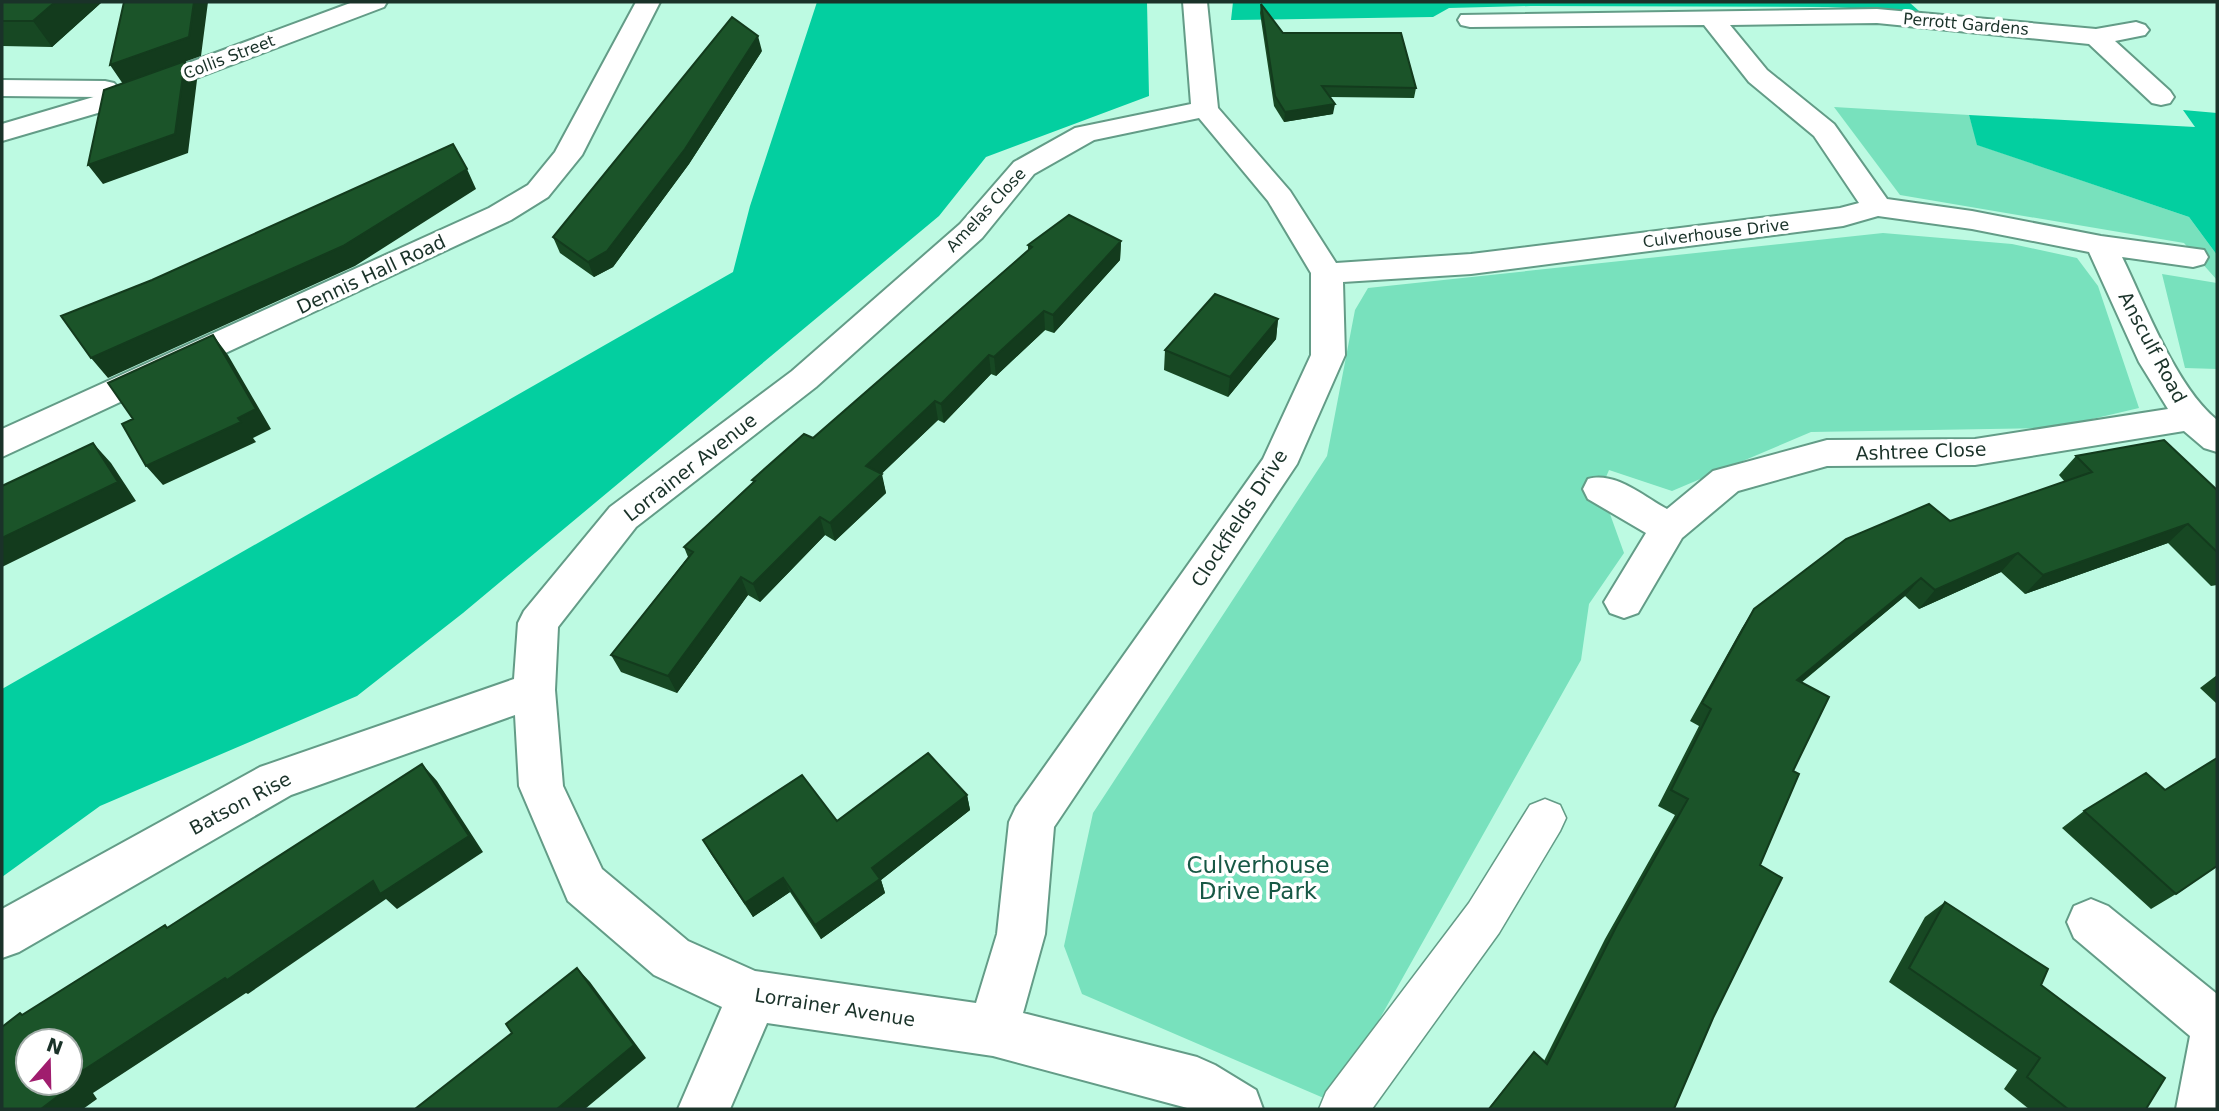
<svg xmlns="http://www.w3.org/2000/svg" width="2219" height="1111" font-family="'DejaVu Sans',sans-serif">
  <style>
    .green { fill: #78e1bd }
    .forest { fill: #03cfa0 }
    .lines { fill: none; stroke-linecap: round; stroke-linejoin: round }
    .lane-casing { stroke: #639c87; stroke-width: 3 }
    .street-casing { stroke: #639c87; stroke-width: 4 }
    .primary-casing { stroke: #639c87; stroke-width: 4 }
    .lane { fill: #fff; fill-rule: evenodd }
    .street { fill: #fff; fill-rule: evenodd }
    .primary { fill: #fff; fill-rule: evenodd }
    .wall { fill: #174823 }
    .shaded-wall { fill: #133b1d }
    .building { fill: #1b5429; stroke: #133b1d; stroke-width: 2 }
    .labels { text-anchor: middle; dominant-baseline: central; stroke-width: 7; stroke-linejoin: round; paint-order: stroke }
    .far-street-label { font-size: 16px; fill: #1a3229; stroke: #fff }
    .street-label { font-size: 19px; fill: #1a3229; stroke: #fff }
    .near-park-label { font-size: 23px; fill: #175845; stroke: #fff }
  </style>
  <rect width="100%" height="100%" fill="#bdfae2"/>
  <path class="green" d="M 1834,107 L 1969,115 L 1978,145 L 2189,217 L 2217,255 L 2217,280 L 2184,243 L 1900,195 Z
    M 1883,233 L 2012,244 L 2077,258 L 2098,286 L 2139,408 L 2054,428 L 1811,432 L 1672,491 L 1609,470 L 1601,489 L 1624,553 L 1589,604 L 1581,660 L 1333,1102 L 1082,994 L 1064,946 L 1093,813 L 1327,456 L 1355,310 L 1368,288 Z
    M 2162,274 L 2217,283 L 2217,369 L 2185,368 Z"/>
  <path class="forest" d="M 817,2 L 1147,2 L 1149,96 L 986,157 L 939,216 L 463,613 L 357,696 L 100,806 L 2,877 L 2,689 L 733,272 L 750,206 Z
    M 1233,2 L 1909,2 L 1919,11 L 1828,7 L 1531,6 L 1449,8 L 1433,17 L 1231,20 Z
    M 2183,110 L 2217,113 L 2217,255 L 2189,217 L 1977,145 L 1969,115 L 2195,127 Z"/>
  <g class="lines">
    <defs>
      <path id="lane" d="M 1545,799 L 1560,805 L 1566,818 L 1560,831 L 1499,933 L 1372,1109 L 1319,1109 L 1326,1092 L 1469,903 L 1530,805 Z"/>
      <path id="street" d="M 636,2 L 660,2 L 582,155 L 548,197 L 511,220 L 2,457 L 2,429 L 489,208 L 528,185 L 555,152 Z
        M 1183,2 L 1207,2 L 1218,108 L 1290,191 L 1336,263 L 1471,254 L 1840,208 L 1859,203 L 1814,136 L 1749,82 L 1704,25 L 1470,27 L 1461,25 L 1458,20 L 1461,15 L 1877,9 L 2096,29 L 2136,22 L 2145,25 L 2149,30 L 2145,35 L 2115,41 L 2170,91 L 2174,97 L 2170,103 L 2161,105 L 2152,103 L 2089,44 L 1877,23 L 1730,25 L 1767,70 L 1834,124 L 1887,199 L 1972,211 L 2101,236 L 2204,250 L 2208,257 L 2204,264 L 2193,267 L 2122,257 C 2146,306 2176,387 2217,420 L 2217,452 L 2204,448 L 2184,431 L 1975,465 L 1827,466 L 1738,491 L 1682,538 L 1638,613 L 1624,618 L 1610,613 L 1604,602 L 1646,533 L 1588,499 L 1583,489 L 1588,479 C 1615,471 1643,496 1667,509 L 1713,471 L 1827,440 L 1975,439 L 2168,409 L 2139,362 L 2089,252 L 1972,229 L 1878,216 L 1843,226 L 1471,274 L 1343,282 L 1345,355 L 1297,464 L 1054,827 L 1045,934 L 1023,1013 L 1197,1057 L 1215,1065 L 1256,1090 L 1263,1109 L 1191,1109 L 993,1056 L 767,1023 L 730,1109 L 678,1109 L 722,1007 L 654,975 L 568,901 L 519,786 L 515,715 L 291,795 L 19,952 L 2,958 L 2,909 L 260,767 L 514,679 L 518,623 L 524,611 L 610,507 L 792,371 L 960,224 L 1014,162 L 1075,128 L 1191,104 ZM 1199,118 L 1268,201 L 1311,273 L 1311,355 L 1263,459 L 1016,807 L 1009,822 L 997,934 L 976,1003 L 755,971 L 688,941 L 602,869 L 563,786 L 555,690 L 558,627 L 636,527 L 816,387 L 982,238 L 1034,174 L 1094,140 Z
        M 2,80 L 105,81 L 114,83 L 129,99 L 125,105 C 113,108 107,105 98,97 L 2,96 Z
        M 2091,899 L 2108,906 L 2217,994 L 2217,1109 L 2176,1109 L 2190,1036 L 2074,938 L 2067,922 L 2074,906 Z"/>
      <path id="primary" d="M 353,2 L 387,2 L 384,7 L 125,105 L 2,141 L 2,124 L 107,93 Z"/>
    </defs>
    <use href="#lane" class="lane-casing"/>
    <use href="#street" class="street-casing"/>
    <use href="#primary" class="primary-casing"/>
    <use href="#lane" class="lane"/>
    <use href="#street" class="street"/>
    <use href="#primary" class="primary"/>
  </g>
  <path class="wall" d="M 2,2 L 102,2 L 52,47 L 2,46 Z
    M 1261,4 L 1283,33 L 1416,88 L 1414,98 L 1330,97 L 1333,114 L 1284,122 L 1274,106 L 1260,13 Z
    M 762,51 L 689,164 L 613,267 L 594,277 L 560,253 L 553,237 Z
    M 1121,241 L 1120,260 L 1054,333 L 1045,330 L 996,376 L 991,374 L 944,423 L 938,420 L 881,474 L 886,493 L 835,541 L 825,535 L 760,602 L 748,595 L 677,693 L 621,672 L 611,655 L 688,557 L 684,547 L 753,482 L 752,480 L 813,438 L 1028,250 L 1028,245 Z
    M 1278,319 L 1276,339 L 1228,397 L 1164,370 L 1165,350 Z
    M 2076,456 L 2217,490 L 2217,585 L 2211,586 L 2168,543 L 2025,594 L 2001,572 L 1919,609 L 1905,596 L 1801,683 L 1793,771 L 1760,865 L 1713,1018 L 1674,1109 L 1488,1109 L 1534,1052 L 1544,1061 L 1605,939 L 1675,815 L 1658,806 L 1699,726 L 1690,721 L 1742,628 L 1754,609 L 1950,521 L 2065,482 L 2059,475 Z
    M 2217,675 L 2217,704 L 2200,688 Z
    M 967,795 L 970,810 L 881,880 L 885,893 L 821,939 L 790,892 L 753,917 L 711,854 L 703,840 L 837,821 Z
    M 2084,811 L 2176,894 L 2151,909 L 2062,828 Z
    M 1945,902 L 2041,985 L 2146,1109 L 2029,1109 L 2004,1089 L 2017,1070 L 1889,982 L 1925,917 Z"/>
  <path class="shaded-wall" d="M 55,2 L 102,2 L 52,47 L 33,21 Z
    M 194,2 L 208,2 L 201,56 L 123,84 L 110,65 Z
    M 758,36 L 762,51 L 689,164 L 613,267 L 594,277 L 588,262 Z
    M 185,61 L 197,80 L 188,153 L 103,184 L 88,165 Z
    M 1335,104 L 1333,114 L 1284,122 L 1285,112 Z
    M 467,169 L 476,189 L 355,266 L 108,378 L 91,358 Z
    M 1121,241 L 1120,260 L 1054,333 L 1053,315 Z
    M 1044,311 L 1045,330 L 996,376 L 994,357 Z
    M 1278,319 L 1276,339 L 1228,397 L 1230,377 Z
    M 213,335 L 228,355 L 271,429 L 253,438 L 256,442 L 163,485 L 146,466 Z
    M 989,355 L 991,374 L 944,423 L 941,404 Z
    M 935,401 L 938,420 L 870,485 L 866,466 Z
    M 93,443 L 111,463 L 136,501 L 2,567 L 2,538 Z
    M 882,474 L 886,493 L 835,541 L 830,523 Z
    M 820,517 L 825,535 L 760,602 L 753,584 Z
    M 2188,524 L 2168,543 L 2025,594 L 2043,575 Z
    M 2018,553 L 2001,572 L 1919,609 L 1935,590 Z
    M 741,577 L 748,595 L 677,693 L 668,676 Z
    M 1921,578 L 1905,596 L 1782,698 L 1797,680 Z
    M 422,764 L 437,781 L 483,852 L 397,909 L 386,899 L 248,994 L 246,993 L 93,1093 L 97,1099 L 83,1109 L 41,1109 L 67,1083 L 70,1083 L 70,1079 Z
    M 967,795 L 970,810 L 881,880 L 885,893 L 821,939 L 815,925 L 872,868 Z
    M 783,878 L 790,892 L 753,917 L 745,903 Z
    M 577,968 L 590,982 L 646,1058 L 585,1109 L 557,1109 Z"/>
  <path class="building" d="M 2,2 L 55,2 L 33,21 L 2,21 Z
    M 124,2 L 194,2 L 189,37 L 110,65 Z
    M 1261,4 L 1283,33 L 1401,33 L 1416,88 L 1322,86 L 1335,104 L 1285,112 L 1275,96 Z
    M 732,17 L 758,36 L 685,149 L 607,251 L 588,262 L 553,237 Z
    M 185,61 L 175,134 L 88,165 L 104,90 Z
    M 453,144 L 467,169 L 343,246 L 91,358 L 61,316 L 152,280 Z
    M 1069,215 L 1121,241 L 1053,315 L 1044,311 L 994,357 L 989,355 L 941,404 L 935,401 L 866,466 L 882,474 L 830,523 L 820,517 L 753,584 L 741,577 L 668,676 L 611,655 L 693,552 L 684,547 L 755,481 L 752,480 L 804,434 L 813,438 L 1032,247 L 1028,245 Z
    M 1215,294 L 1278,319 L 1230,377 L 1165,350 Z
    M 213,335 L 256,409 L 238,418 L 241,422 L 146,466 L 122,424 L 133,419 L 108,383 Z
    M 2164,440 L 2217,490 L 2217,552 L 2188,524 L 2043,575 L 2018,553 L 1935,590 L 1921,578 L 1797,680 L 1829,697 L 1793,771 L 1799,774 L 1760,865 L 1782,878 L 1713,1018 L 1674,1109 L 1489,1109 L 1534,1052 L 1547,1064 L 1617,925 L 1688,799 L 1671,790 L 1711,709 L 1702,703 L 1754,609 L 1846,539 L 1929,504 L 1950,521 L 2092,472 L 2076,456 Z
    M 93,443 L 118,482 L 2,538 L 2,486 Z
    M 928,753 L 967,795 L 872,868 L 880,879 L 815,925 L 783,878 L 745,903 L 703,840 L 802,775 L 837,821 Z
    M 2217,758 L 2217,866 L 2176,894 L 2084,811 L 2146,773 L 2165,790 Z
    M 422,764 L 469,836 L 380,894 L 373,881 L 227,980 L 225,978 L 70,1079 L 70,1041 L 28,1041 L 28,1083 L 67,1083 L 70,1087 L 41,1109 L 2,1109 L 2,1027 L 20,1013 L 22,1015 L 165,925 L 167,928 Z
    M 1945,902 L 2048,969 L 2041,985 L 2165,1078 L 2146,1109 L 2068,1109 L 2027,1077 L 2040,1058 L 1909,968 Z
    M 577,968 L 634,1045 L 557,1109 L 415,1109 L 512,1033 L 506,1024 Z"/>
  <g class="labels">
    <g class="far-street-label">
      <text transform="translate(1966 24) rotate(5)">Perrott Gardens</text>
      <text transform="translate(229 57) rotate(-21)">Collis Street</text>
      <text transform="translate(986 210) rotate(-47)">Amelas Close</text>
      <text transform="translate(1716 233) rotate(-7)">Culverhouse Drive</text>
    </g>
    <g class="street-label">
      <text transform="translate(371 274) rotate(-25)">Dennis Hall Road</text>
      <text transform="translate(2153 347) rotate(62)">Ansculf Road</text>
      <text transform="translate(1921 451) rotate(-2)">Ashtree Close</text>
      <text transform="translate(690 467) rotate(-38)">Lorrainer Avenue</text>
      <text transform="translate(1239 518) rotate(-57)">Clockfields Drive</text>
      <text transform="translate(240 803) rotate(-28)">Batson Rise</text>
      <text transform="translate(835 1007) rotate(9)">Lorrainer Avenue</text>
    </g>
    <g class="near-park-label">
      <text x="1258" y="865">Culverhouse<tspan x="1258" dy="26">Drive Park</tspan></text>
    </g>
  </g>
  <rect width="2219" height="1111" fill="none" stroke="#1a3229" stroke-width="7"/>
  <g transform="translate(49 1062) rotate(20)"><circle r="33" fill="#ffffff" stroke="#a3ada9" stroke-width="2"/>
  <path d="M0-5L12 26L0 18L-12 26Z" fill="#a01d6e"/>
  <text y="-10" font-size="19" font-weight="bold" text-anchor="middle" fill="#1a3229">N</text>
  </g>
</svg>
